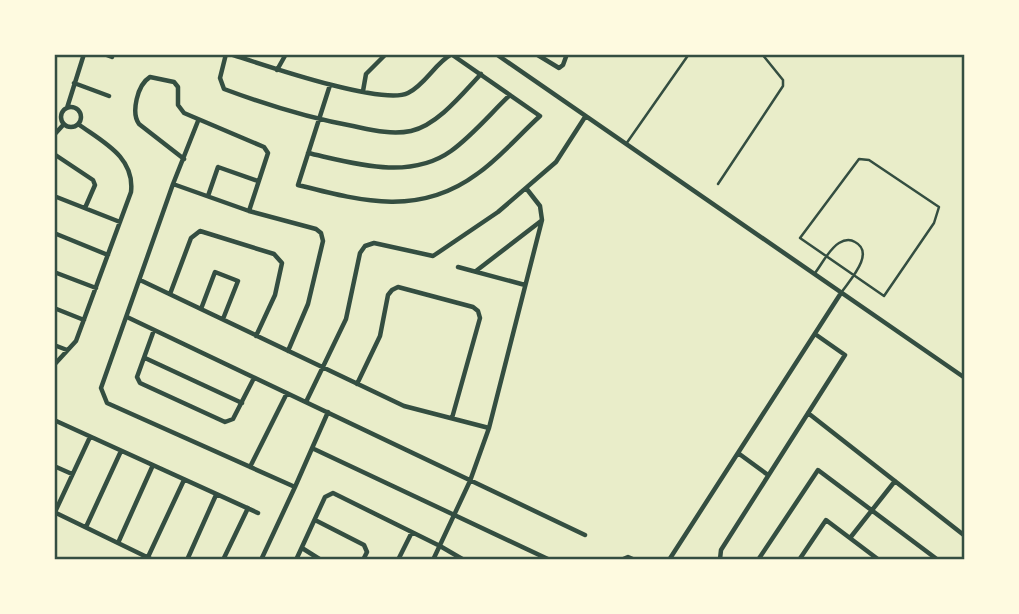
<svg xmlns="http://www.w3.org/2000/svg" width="1019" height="614" font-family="'Asap Condensed',sans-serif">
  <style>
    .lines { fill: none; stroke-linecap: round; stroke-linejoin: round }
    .service { stroke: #344e41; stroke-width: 2.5 }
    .minor { stroke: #344e41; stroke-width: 4.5 }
    .neatline { fill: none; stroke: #344e41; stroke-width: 2.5 }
  </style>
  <rect width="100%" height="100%" fill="#e9edc9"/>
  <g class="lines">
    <path class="service" d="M 626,144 L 689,54
      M 859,159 L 869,160 L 939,207 L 934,223 L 884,296 L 800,238 Z
      M 718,184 L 783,86 L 783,80 L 762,54
      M 815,273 C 822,264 829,249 839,243 C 844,240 850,239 855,242 C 876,253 849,281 841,293"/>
    <path class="minor" d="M 104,54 L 112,57
      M 226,54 L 220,78 L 224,89 C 267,105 308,118 353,126 C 372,130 391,135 411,131 C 438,125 463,93 481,74
      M 230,54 C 261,64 382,106 408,93 C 426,84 435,63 452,54
      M 496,54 L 965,378
      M 536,54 L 559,68 L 563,65 L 567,54
      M 54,58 L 56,54
      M 277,70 L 286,54
      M 74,83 L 109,96
      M 330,85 L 298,185 C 361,201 419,217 477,174 C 500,158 519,135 540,116 L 451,54
      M 363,91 L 366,74 L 386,54
      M61 117a10 10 0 1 1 20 0a10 10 0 1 1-20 0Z
      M 67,108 L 84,54
      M 198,121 L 173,184 L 101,388 L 107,403 L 295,487 L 328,412
      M 54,135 L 64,124
      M 308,153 C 353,163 409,181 451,151 C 472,136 491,113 510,95
      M 54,154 L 93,180 L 95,185 L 85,208
      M 184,159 L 139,124 C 131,113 137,85 150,77 L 174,82 L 178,87 L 178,105 L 184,113 L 264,147 L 268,153 L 249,211
      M 173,184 L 249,211 L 316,229 L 321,233 L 323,241 L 308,304 L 288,351
      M 54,196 L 120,222
      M 208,196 L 218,167 L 258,181
      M 54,233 L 108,255
      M 458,267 L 525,285
      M 476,271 L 541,221
      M 54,272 L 96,288
      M 140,280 L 404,406 L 489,428
      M 170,294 L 191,238 L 200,231 L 274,254 L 282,263 L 275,295 L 256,336
      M 54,308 L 84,320
      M 201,309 L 215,272 L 238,281 L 223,319
      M 127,317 L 585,535
      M 154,330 L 137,377 L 140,383 L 225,422 L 233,419 L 254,378
      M 54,345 L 67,350
      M 145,358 L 242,403
      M 54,365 L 76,341 L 131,192 C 135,157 103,142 78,124
      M 357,384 L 380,336 L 388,295 L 392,290 L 398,287 L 473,307 L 478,311 L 480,318 L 452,418
      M 306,402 L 346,319 L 360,253 L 365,246 L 374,243 L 433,256 L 498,212 L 556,162 L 585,117
      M 808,413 L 965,536
      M 54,420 L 258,513
      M 314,449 L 550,560
      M 738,453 L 768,475
      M 54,466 L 72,474
      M 250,467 L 287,393
      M 54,512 L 153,560
      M 55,512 L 90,437
      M 315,520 L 364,545 L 367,552 L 363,560
      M 86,527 L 121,451
      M 850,538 L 895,481
      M 118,543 L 153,465
      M 302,548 L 321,560
      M 148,557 L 184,480
      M 187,560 L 216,495
      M 223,560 L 248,508
      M 261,560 L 295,487
      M 296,560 L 325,497 L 333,493 L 440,546 L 464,560
      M 398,560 L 412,532
      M 433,560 L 470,481 L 489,428 L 542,220 L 540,206 L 526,188
      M 621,560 L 628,557 L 635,560
      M 669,560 L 841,293
      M 722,560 L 720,559 L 721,550 L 845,355 L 815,334
      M 758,560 L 818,470 L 938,560
      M 799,560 L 826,520 L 879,560"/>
  </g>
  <rect width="1019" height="614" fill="none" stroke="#fefae0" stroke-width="112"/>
  <rect x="56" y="56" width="907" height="502" class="neatline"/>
</svg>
